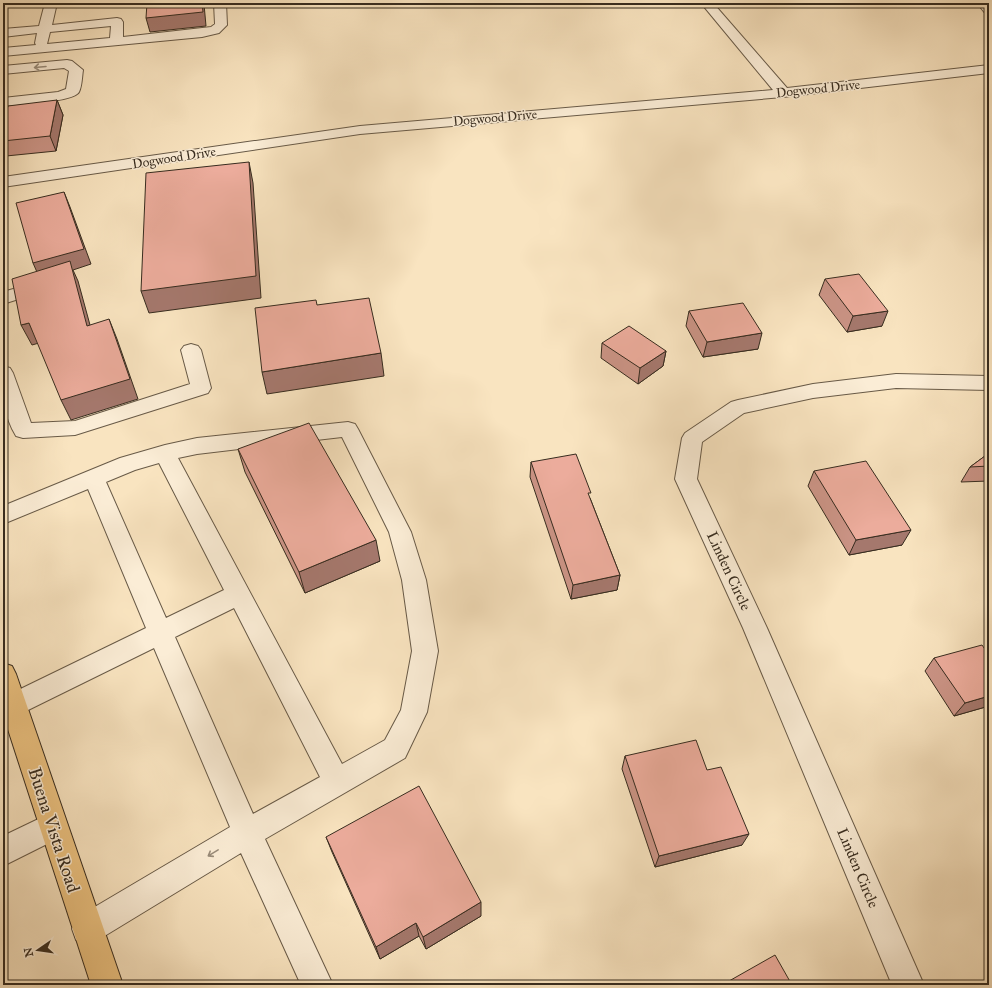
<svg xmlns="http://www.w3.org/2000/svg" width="992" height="988" font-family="'IM FELL Great Primer',serif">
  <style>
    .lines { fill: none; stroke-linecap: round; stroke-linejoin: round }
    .minor-casing { stroke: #685a47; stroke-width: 2 }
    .major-casing { stroke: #372c1f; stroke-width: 2 }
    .minor { fill: #fbedd6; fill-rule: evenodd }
    .major { fill: #ecc280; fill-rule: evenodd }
    .wall { fill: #cb9486; stroke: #372c1f }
    .shaded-wall { fill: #a5786d; stroke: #372c1f }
    .building { fill: #ecac9c; stroke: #372c1f }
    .oneway { stroke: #998c7a }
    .labels { text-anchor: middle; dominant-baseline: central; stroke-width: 3; stroke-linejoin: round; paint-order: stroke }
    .far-street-label { font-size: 13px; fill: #372c1f; stroke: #fbedd6 }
    .street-label { font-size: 15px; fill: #372c1f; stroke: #fbedd6 }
    .near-street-label { font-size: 18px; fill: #372c1f; stroke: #fbedd6 }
  </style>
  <rect width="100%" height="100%" fill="#f9e4c0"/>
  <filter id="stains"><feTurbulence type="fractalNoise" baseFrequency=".005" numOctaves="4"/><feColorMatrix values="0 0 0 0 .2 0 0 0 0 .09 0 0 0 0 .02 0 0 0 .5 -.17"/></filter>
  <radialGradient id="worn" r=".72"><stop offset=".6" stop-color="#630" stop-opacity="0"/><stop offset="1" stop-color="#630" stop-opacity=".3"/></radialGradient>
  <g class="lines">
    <defs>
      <path id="minor" d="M 45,3 L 57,3 L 52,25 L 117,18 L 121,19 L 123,22 L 123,37 L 211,27 L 215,24 L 214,3 L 226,3 L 227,25 L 219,33 L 202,37 L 3,56 L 3,48 L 36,45 L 35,43 L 37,33 L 3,37 L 3,29 L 39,26 ZM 111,26 L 110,38 L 47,44 L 50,32 Z
        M 701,3 L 713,3 L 787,88 L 989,65 L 989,73 L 783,97 L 360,134 L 3,187 L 3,177 L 360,126 L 773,90 Z
        M 977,3 L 989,3 L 989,14 L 985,13 Z
        M 67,60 L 72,61 L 83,70 C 82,76 82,86 79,92 C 74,102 16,105 3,106 L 3,98 L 58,92 L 66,89 L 69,71 L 64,68 L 3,74 L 3,66 Z
        M 44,280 L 50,281 L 53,285 L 50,289 L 3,304 L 3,292 Z
        M 191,344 L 198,346 L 201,350 L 211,388 L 208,393 L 75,435 L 23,438 L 16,436 C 2,413 3,392 3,366 L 10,368 L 13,373 L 31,423 L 75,421 L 190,384 L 181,350 L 184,346 Z
        M 896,374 L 989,376 L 989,390 L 896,388 L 813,398 L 744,413 L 702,442 L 697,479 L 767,628 L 924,985 L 892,985 L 743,628 L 675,479 L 682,438 L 685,433 L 731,402 L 738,400 L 813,384 Z
        M 348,422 L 355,424 L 358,429 L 411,532 L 426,580 L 438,651 L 427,712 L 405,758 L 265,839 L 333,985 L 301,985 L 241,853 L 98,940 L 87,944 L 76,940 L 72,929 L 76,918 L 230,827 L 154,648 L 22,713 L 13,717 L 4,713 L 4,697 L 146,628 L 88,489 L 3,524 L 3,506 L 120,458 L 165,445 L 197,438 ZM 342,437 L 389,532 L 402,580 L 412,651 L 401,710 L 385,740 L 342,764 L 178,458 L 197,454 ZM 159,463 L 224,590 L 166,618 L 106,482 L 135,470 ZM 234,608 L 320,777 L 253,814 L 175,637 Z
        M 53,812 L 63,816 L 67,826 L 63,836 L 3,866 L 3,836 Z"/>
      <path id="major" d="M 3,663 L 12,666 L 16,674 L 123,985 L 91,985 L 3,714 Z"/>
    </defs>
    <use href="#minor" class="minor-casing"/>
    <use href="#major" class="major-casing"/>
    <use href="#minor" class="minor"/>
    <use href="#major" class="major"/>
  </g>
  <path class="wall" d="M 57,100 L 63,115 L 56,151 L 6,156 L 3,150 L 3,125 Z
    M 825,279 L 882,326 L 847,332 L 819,295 Z
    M 689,311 L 758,349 L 703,357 L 686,326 Z
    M 602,343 L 666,351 L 663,366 L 638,384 L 601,358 Z
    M 238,449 L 380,561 L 305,593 L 245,472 Z
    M 989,453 L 989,481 L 961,482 L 970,467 Z
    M 531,462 L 590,498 L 620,575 L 617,590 L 571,599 L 530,477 Z
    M 814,471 L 902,545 L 849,555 L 808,486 Z
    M 934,658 L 989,706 L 954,716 L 925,671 Z
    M 625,756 L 707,770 L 742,845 L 655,867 L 622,769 Z
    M 326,837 L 481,916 L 426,949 L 419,936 L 380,959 L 332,852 Z"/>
  <path class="shaded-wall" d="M 202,3 L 204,3 L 204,4 L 206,26 L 150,32 L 146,18 Z
    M 57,100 L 63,115 L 56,151 L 50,136 Z
    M 249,162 L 253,183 L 261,298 L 149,313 L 141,291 Z
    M 64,192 L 70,207 L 91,264 L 73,270 L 78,281 L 96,347 L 40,279 L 33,263 Z
    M 888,311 L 882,326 L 847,332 L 853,316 Z
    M 109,319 L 117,339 L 138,399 L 71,420 L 61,400 Z
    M 29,323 L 39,343 L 32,345 L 21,325 Z
    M 762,333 L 758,349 L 703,357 L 707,342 Z
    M 666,351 L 663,366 L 638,384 L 640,368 Z
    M 381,353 L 384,376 L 267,394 L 262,372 Z
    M 911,530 L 902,545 L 849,555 L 856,540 Z
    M 376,540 L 380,561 L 305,593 L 299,572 Z
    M 620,575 L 617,590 L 571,599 L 573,585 Z
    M 989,696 L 989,706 L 954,716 L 965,703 Z
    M 749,834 L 742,845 L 655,867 L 659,856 Z
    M 481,902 L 481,916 L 426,949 L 423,937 Z
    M 416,923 L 419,936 L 380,959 L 376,947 Z"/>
  <path class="building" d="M 147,3 L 202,3 L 203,12 L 146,18 Z
    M 57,100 L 50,136 L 3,141 L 3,125 L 8,106 Z
    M 249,162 L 256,276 L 141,291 L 146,173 Z
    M 64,192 L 84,249 L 33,263 L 16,203 Z
    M 70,261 L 87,326 L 109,319 L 130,379 L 61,400 L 29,323 L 21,325 L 12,279 Z
    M 859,274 L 888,311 L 853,316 L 825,279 Z
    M 369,298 L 381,353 L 262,372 L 255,308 L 316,300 L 317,305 Z
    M 743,303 L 762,333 L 707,342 L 689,311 Z
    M 629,326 L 666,351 L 640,368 L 602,343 Z
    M 309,423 L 376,540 L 299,572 L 238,449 Z
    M 989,453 L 989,466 L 970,467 Z
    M 576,454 L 591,493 L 588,493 L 620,575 L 573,585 L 531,462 Z
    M 866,461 L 911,530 L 856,540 L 814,471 Z
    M 982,645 L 989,655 L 989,696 L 965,703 L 934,658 Z
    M 696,740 L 707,770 L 721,767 L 749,834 L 659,856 L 625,756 Z
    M 419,786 L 481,902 L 423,937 L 416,923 L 376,947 L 326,837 Z
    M 775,955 L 792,985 L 722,985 Z"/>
  <defs><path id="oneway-shaft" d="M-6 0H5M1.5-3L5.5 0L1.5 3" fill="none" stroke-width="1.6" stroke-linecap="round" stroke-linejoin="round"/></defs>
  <g class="oneway">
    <use href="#oneway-shaft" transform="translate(40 67) rotate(175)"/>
    <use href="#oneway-shaft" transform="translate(213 853) rotate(149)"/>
  </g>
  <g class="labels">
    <g class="far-street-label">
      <text transform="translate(818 89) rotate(-6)">Dogwood Drive</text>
      <text transform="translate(495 118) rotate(-5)">Dogwood Drive</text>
      <text transform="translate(174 158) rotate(-9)">Dogwood Drive</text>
    </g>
    <g class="street-label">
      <text transform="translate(729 571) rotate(65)">Linden Circle</text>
      <text transform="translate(858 868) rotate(67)">Linden Circle</text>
    </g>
    <g class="near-street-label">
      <text transform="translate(54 830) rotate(72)">Buena Vista Road</text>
    </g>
  </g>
  <rect width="992" height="988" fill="none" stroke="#f9e4c0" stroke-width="16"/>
  <rect x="4" y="4" width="984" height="980" fill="none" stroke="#372c1f" stroke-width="2"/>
  <rect x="8" y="8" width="976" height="972" fill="none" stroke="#372c1f"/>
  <g transform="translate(38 950) rotate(257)" stroke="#fbedd6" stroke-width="3" paint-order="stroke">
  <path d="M0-3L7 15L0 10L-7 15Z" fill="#372c1f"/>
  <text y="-6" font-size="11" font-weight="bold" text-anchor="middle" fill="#372c1f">N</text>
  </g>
  <rect width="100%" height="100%" filter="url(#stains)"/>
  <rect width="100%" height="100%" fill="url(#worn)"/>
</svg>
